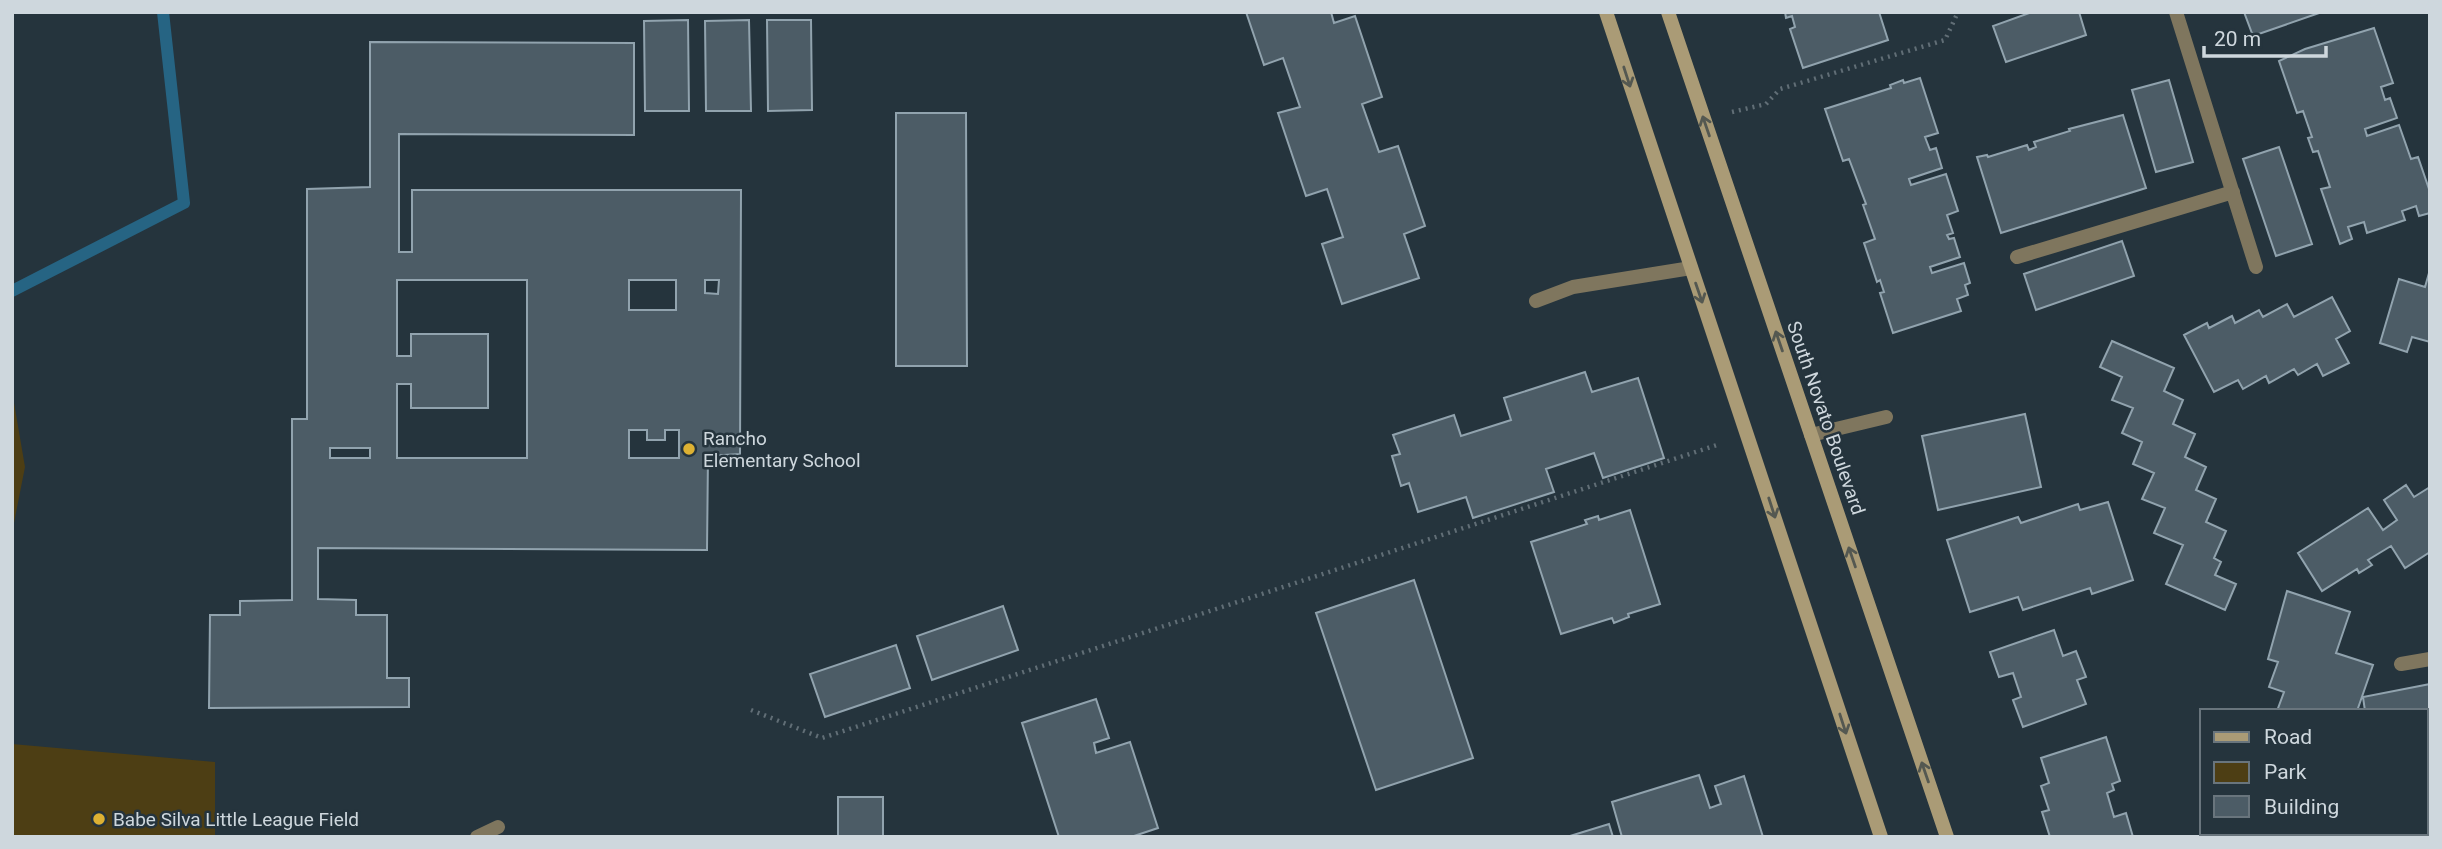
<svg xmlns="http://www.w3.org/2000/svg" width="2442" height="849" font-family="Roboto,sans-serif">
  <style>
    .green { fill: #4d3e14 }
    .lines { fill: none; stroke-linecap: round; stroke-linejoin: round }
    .stream { stroke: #266483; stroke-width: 12 }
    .building { fill: #4c5c66; stroke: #91a3ae; stroke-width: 2; fill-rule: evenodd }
    .path { stroke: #616e76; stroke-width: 4.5; stroke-dasharray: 2 5; stroke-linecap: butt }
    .lane { stroke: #7f765e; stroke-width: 14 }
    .street { stroke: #7f765e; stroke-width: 14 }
    .secondary { stroke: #aa9b76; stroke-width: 14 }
    .oneway { stroke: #545851 }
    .poi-dot { fill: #ddb133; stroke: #25343d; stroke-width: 2.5 }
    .labels { text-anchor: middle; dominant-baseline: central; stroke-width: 5; stroke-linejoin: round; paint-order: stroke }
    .street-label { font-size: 19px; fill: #ced7dd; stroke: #25343d }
    .poi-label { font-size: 19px; fill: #ced7dd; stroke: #25343d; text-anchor: start }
  </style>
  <rect width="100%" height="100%" fill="#25343d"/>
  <path class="green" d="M 12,391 L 25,467 L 12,533 Z
    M 12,744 L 215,762 L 215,837 L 12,837 Z"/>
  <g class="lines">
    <path class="stream" d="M 12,291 L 184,203 L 163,12"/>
  </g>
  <path class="building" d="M 1246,12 L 1331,12 L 1334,23 L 1355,16 L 1382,97 L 1362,104 L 1379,152 L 1398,146 L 1425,226 L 1404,234 L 1419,278 L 1342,304 L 1322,244 L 1343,237 L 1327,189 L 1306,196 L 1278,113 L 1300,107 L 1283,58 L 1264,65 Z
    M 1785,12 L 1879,12 L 1888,40 L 1803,68 L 1790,29 L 1795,27 L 1792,16 L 1786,18 Z
    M 2032,12 L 2079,12 L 2086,35 L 2006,62 L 1993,26 Z
    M 2244,12 L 2322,12 L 2253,36 Z
    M 688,20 L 689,111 L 645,111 L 644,21 Z
    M 749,20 L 751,111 L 706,111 L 705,21 Z
    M 767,20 L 811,20 L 812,110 L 768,111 Z
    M 2374,28 L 2393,83 L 2381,87 L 2385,100 L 2390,98 L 2397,118 L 2365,129 L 2367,136 L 2399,125 L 2411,159 L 2418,157 L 2430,192 L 2430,213 L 2419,216 L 2416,206 L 2402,211 L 2405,220 L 2367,233 L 2364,222 L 2348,227 L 2352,239 L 2340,244 L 2321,189 L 2330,187 L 2318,151 L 2313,152 L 2308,138 L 2312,137 L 2303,111 L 2297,113 L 2279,61 L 2305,49 Z
    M 370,42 L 634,43 L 634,135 L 399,134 L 399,252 L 412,252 L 412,190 L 741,190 L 740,454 L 708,456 L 707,550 L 318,548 L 318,599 L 356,600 L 356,615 L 387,615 L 387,678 L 409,678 L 409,707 L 209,708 L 210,615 L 240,615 L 240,601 L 292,600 L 292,419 L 307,419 L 307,189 L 370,187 ZM 397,280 L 527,280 L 527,458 L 397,458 L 397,384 L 411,384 L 411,408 L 488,408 L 488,334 L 411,334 L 411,356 L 397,356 ZM 629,280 L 676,280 L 676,310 L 629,310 ZM 705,280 L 719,280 L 718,294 L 705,293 ZM 629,430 L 647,430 L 647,440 L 665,440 L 665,430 L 679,430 L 679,458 L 629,458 ZM 330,448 L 370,448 L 370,458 L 330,458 Z
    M 1920,78 L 1938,133 L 1925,137 L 1930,150 L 1936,148 L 1942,168 L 1909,179 L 1911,185 L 1946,174 L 1958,211 L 1947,215 L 1953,233 L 1947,235 L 1949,239 L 1954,238 L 1960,257 L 1930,267 L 1932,273 L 1964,263 L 1970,283 L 1965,285 L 1968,295 L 1957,299 L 1961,311 L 1893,333 L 1880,293 L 1884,292 L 1880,280 L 1877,282 L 1864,243 L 1875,239 L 1863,205 L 1866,204 L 1849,159 L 1843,161 L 1825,109 L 1891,88 L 1890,85 L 1903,80 L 1904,83 Z
    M 2169,80 L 2193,162 L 2156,172 L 2132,90 Z
    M 896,113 L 966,113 L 967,366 L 896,366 Z
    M 2123,115 L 2146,188 L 2001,233 L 1977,157 L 1987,155 L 1988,157 L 2027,145 L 2029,150 L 2036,147 L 2034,142 L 2070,131 L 2069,129 Z
    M 2279,147 L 2312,244 L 2276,256 L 2243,159 Z
    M 2122,241 L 2134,276 L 2036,310 L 2024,274 Z
    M 2429,273 L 2430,342 L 2412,337 L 2407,352 L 2380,343 L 2399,279 L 2425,287 Z
    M 2332,297 L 2350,331 L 2336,339 L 2349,363 L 2323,376 L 2317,364 L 2298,375 L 2294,369 L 2269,383 L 2266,376 L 2243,389 L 2238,380 L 2214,392 L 2184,335 L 2207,323 L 2209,328 L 2232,316 L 2235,323 L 2259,310 L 2263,317 L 2287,304 L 2294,317 Z
    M 2112,341 L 2174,368 L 2164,391 L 2183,400 L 2173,424 L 2195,434 L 2185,457 L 2206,467 L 2196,490 L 2216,499 L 2206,522 L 2226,531 L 2214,558 L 2221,562 L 2215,575 L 2236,584 L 2225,610 L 2166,584 L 2183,545 L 2154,533 L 2165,508 L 2142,499 L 2154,473 L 2133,464 L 2142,442 L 2122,433 L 2133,408 L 2112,400 L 2122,377 L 2100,367 Z
    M 1585,372 L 1592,392 L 1638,378 L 1664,458 L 1603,478 L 1594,453 L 1546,469 L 1554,492 L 1473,518 L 1466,497 L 1418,512 L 1409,483 L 1401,486 L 1392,456 L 1400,454 L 1393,435 L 1454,415 L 1461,436 L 1511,420 L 1504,398 Z
    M 2025,414 L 2041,487 L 1938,510 L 1922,436 Z
    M 2406,485 L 2414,497 L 2430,487 L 2430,552 L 2405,568 L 2391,546 L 2368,560 L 2372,565 L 2359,573 L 2357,569 L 2322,591 L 2298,553 L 2368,508 L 2383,530 L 2397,520 L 2384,500 Z
    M 2108,502 L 2133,580 L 2092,594 L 2090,588 L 2023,610 L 2018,597 L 1970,612 L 1947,540 L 2018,517 L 2021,523 L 2078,504 L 2080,510 Z
    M 1630,510 L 1660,604 L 1628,614 L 1629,617 L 1614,623 L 1612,618 L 1561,634 L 1531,542 L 1587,524 L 1585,520 L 1598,516 L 1599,520 Z
    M 1414,580 L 1473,758 L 1376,790 L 1316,613 Z
    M 2287,591 L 2350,612 L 2336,653 L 2373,665 L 2357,711 L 2277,711 L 2284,692 L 2269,687 L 2278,662 L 2268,659 Z
    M 1003,606 L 1018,650 L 932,680 L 917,636 Z
    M 2054,630 L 2063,656 L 2076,651 L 2086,677 L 2077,680 L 2086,704 L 2023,727 L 2013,700 L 2021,697 L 2013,673 L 1999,677 L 1990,652 Z
    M 896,645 L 910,688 L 825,717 L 810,674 Z
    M 2430,684 L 2430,754 L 2426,755 L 2426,711 L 2365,711 L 2363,697 Z
    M 1096,699 L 1109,738 L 1094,743 L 1096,753 L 1130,742 L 1158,828 L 1131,837 L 1059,837 L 1022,723 Z
    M 2106,737 L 2120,781 L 2112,784 L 2114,790 L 2107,793 L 2114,817 L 2126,813 L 2133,837 L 2050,837 L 2042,812 L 2049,810 L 2041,786 L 2049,783 L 2041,758 Z
    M 1699,775 L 1710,808 L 1721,804 L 1715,786 L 1744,776 L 1763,837 L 1622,837 L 1612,802 Z
    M 838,797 L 883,797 L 883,837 L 838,837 Z
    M 1609,824 L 1613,837 L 1570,836 Z"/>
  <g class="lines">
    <path class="path" d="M 1732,112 L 1766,104 L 1780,89 L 1945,40 L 1958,12
      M 751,710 L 822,738 L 1720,444"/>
    <path class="lane" d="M 2176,12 L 2256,267
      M 2017,257 L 2233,192
      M 1536,301 L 1573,287 L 1691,268
      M 1811,435 L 1886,417
      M 2401,664 L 2430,659"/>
    <path class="street" d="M 477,837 L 498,827"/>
    <path class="secondary" d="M 1606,12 L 1881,837
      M 1668,12 L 1947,837"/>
  </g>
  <defs><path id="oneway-shaft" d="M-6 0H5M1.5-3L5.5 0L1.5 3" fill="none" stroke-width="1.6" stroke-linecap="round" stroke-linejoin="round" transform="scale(1.75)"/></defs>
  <g class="oneway">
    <use href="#oneway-shaft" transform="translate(1627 77) rotate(72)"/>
    <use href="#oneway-shaft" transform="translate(1706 126) rotate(-109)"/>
    <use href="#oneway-shaft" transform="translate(1699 293) rotate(71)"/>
    <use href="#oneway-shaft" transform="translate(1779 341) rotate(-109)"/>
    <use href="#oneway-shaft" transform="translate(1772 508) rotate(72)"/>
    <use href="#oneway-shaft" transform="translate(1852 557) rotate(-109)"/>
    <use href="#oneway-shaft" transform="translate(1843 724) rotate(72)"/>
    <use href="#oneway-shaft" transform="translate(1925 772) rotate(-109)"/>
  </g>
  <g class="poi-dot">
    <circle cx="689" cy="449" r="7"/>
    <circle cx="99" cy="819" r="7"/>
  </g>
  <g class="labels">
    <g class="street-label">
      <text transform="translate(1826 418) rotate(71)">South Novato Boulevard</text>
    </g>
    <g class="poi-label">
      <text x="703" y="438">Rancho<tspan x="703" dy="22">Elementary School</tspan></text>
      <text x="113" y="819">Babe Silva Little League Field</text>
    </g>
  </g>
  <rect width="2442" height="849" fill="none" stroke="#ced7dd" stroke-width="28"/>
  <rect x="2200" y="709" width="228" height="126" fill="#25343d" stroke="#69757d" stroke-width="2"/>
  <rect x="2214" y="732" width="35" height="10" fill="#aa9b76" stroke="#69757d" stroke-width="2"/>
  <text x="2264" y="744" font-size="21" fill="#ced7dd">Road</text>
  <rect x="2214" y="762" width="35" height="21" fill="#4d3e14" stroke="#69757d" stroke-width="2"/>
  <text x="2264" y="779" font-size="21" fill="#ced7dd">Park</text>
  <rect x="2214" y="796" width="35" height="21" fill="#4c5c66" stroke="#69757d" stroke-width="2"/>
  <text x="2264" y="814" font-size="21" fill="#ced7dd">Building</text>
  <path d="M2204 46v10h122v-10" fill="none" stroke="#ced7dd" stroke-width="3.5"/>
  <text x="2214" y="46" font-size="21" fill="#ced7dd" stroke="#25343d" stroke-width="5" paint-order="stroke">20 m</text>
</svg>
